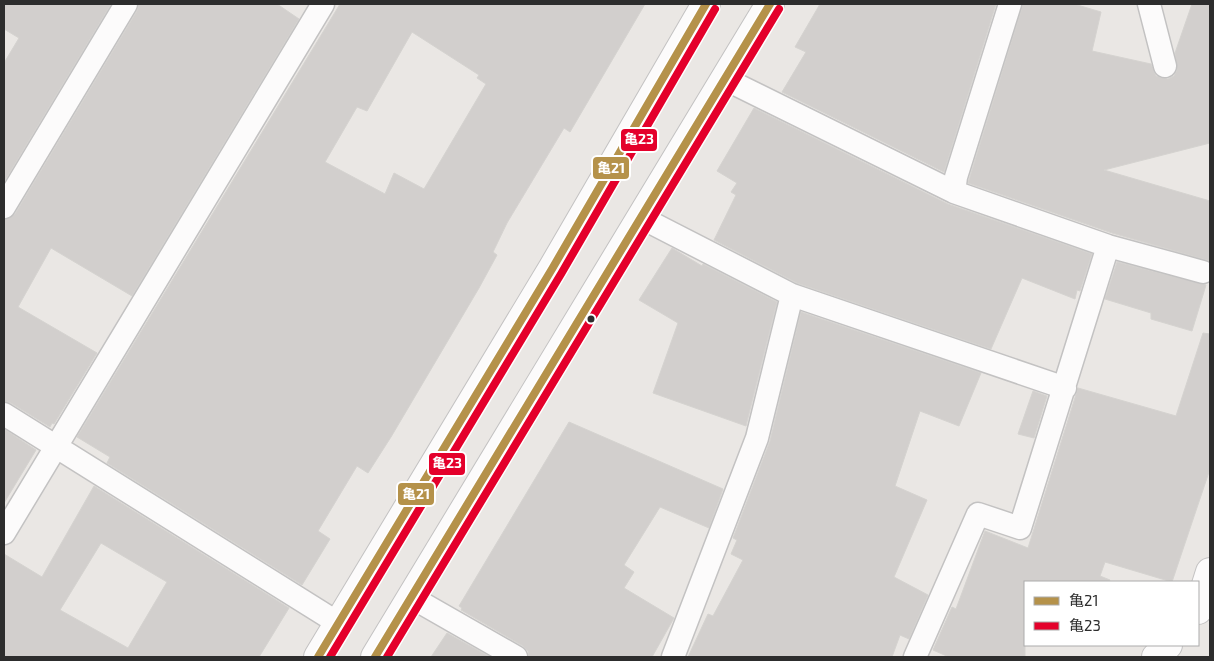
<svg xmlns="http://www.w3.org/2000/svg" width="1214" height="661" font-family="'Exo 2','Noto Sans JP',sans-serif">
  <style>
    .building { fill: #d2cfcd; stroke: #d5d3d0; fill-rule: evenodd }
    .lines { fill: none; stroke-linecap: round; stroke-linejoin: round }
    .lane-casing { stroke: #c3c2c2; stroke-width: 25 }
    .street-casing { stroke: #c3c2c2; stroke-width: 30 }
    .secondary-casing { stroke: #c3c2c2; stroke-width: 30 }
    .lane { stroke: #fcfbfb; stroke-width: 22 }
    .street { stroke: #fcfbfb; stroke-width: 28 }
    .secondary { stroke: #fcfbfb; stroke-width: 28 }
    .bus-1-casing { stroke: #fff; stroke-width: 11 }
    .bus-2-casing { stroke: #fff; stroke-width: 11 }
    .bus-1 { stroke: #b5924a; stroke-width: 8 }
    .bus-2 { stroke: #e4002b; stroke-width: 8 }
    .bus-dot { fill: #2d2d2d; stroke: #fff; stroke-width: 2 }
    .line-badge { stroke: #fff; stroke-width: 2 }
    .badge-label { font-size: 14px; text-anchor: middle; font-weight: bold; fill: #fff }
  </style>
  <rect width="100%" height="100%" fill="#eae7e4"/>
  <path class="building" d="M 4,4 L 111,4 L 4,182 L 4,63 L 19,38 L 4,29 Z
    M 139,4 L 277,4 L 299,19 L 132,296 L 51,248 L 18,307 L 97,353 L 54,424 L 52,423 L 50,427 L 11,403 L 4,401 L 4,220 L 15,214 L 137,11 Z
    M 340,4 L 645,4 L 570,132 L 564,128 L 507,223 L 493,252 L 497,255 L 479,288 L 391,437 L 368,473 L 357,466 L 318,531 L 330,539 L 302,585 L 107,463 L 110,457 L 77,437 ZM 412,32 L 479,75 L 477,78 L 486,84 L 424,189 L 394,173 L 385,194 L 325,162 L 357,107 L 367,111 Z
    M 820,4 L 996,4 L 944,172 L 782,92 L 806,52 L 795,47 Z
    M 1023,4 L 1074,4 L 1101,12 L 1092,51 L 1151,64 L 1156,76 L 1168,79 L 1174,76 L 1177,70 L 1175,53 L 1192,4 L 1210,4 L 1210,143 L 1104,170 L 1210,201 L 1210,261 L 1112,233 L 968,183 Z
    M 754,108 L 948,204 L 1092,254 L 1080,291 L 1077,290 L 1075,299 L 1022,278 L 991,349 L 797,283 L 714,240 L 736,195 L 731,192 L 737,183 L 717,171 Z
    M 672,248 L 702,266 L 703,264 L 777,302 L 746,426 L 653,393 L 678,323 L 639,300 Z
    M 1117,262 L 1206,285 L 1192,331 L 1151,319 L 1151,313 L 1105,299 Z
    M 801,312 L 981,373 L 959,426 L 920,411 L 895,486 L 927,500 L 894,577 L 928,595 L 909,639 L 900,635 L 892,657 L 688,657 L 708,614 L 713,616 L 743,560 L 731,554 L 737,540 L 733,538 L 770,441 Z
    M 1203,333 L 1210,334 L 1210,469 L 1172,582 L 1105,562 L 1100,576 L 1110,580 L 1109,582 L 1025,582 L 1025,657 L 949,657 L 933,650 L 952,607 L 956,609 L 985,531 L 1028,548 L 1078,388 L 1176,416 Z
    M 1033,391 L 1047,396 L 1034,438 L 1018,434 Z
    M 569,422 L 723,489 L 709,528 L 660,507 L 624,565 L 634,572 L 624,588 L 674,618 L 652,657 L 529,657 L 528,651 L 523,646 L 461,610 L 462,608 L 459,606 Z
    M 4,429 L 36,450 L 4,503 Z
    M 94,486 L 289,608 L 259,657 L 4,657 L 4,554 L 42,577 ZM 101,543 L 167,582 L 128,648 L 60,610 Z
    M 447,633 L 490,657 L 431,657 Z"/>
  <g class="lines">
    <defs>
      <path id="lane" d="M 1149,4 L 1165,66
        M 725,79 L 954,192 L 1108,246 L 1203,272
        M 954,192 L 956,177 L 1010,4
        M 4,207 L 126,4
        M 640,217 L 792,295 L 1065,388
        M 4,414 L 338,623
        M 4,533 L 323,4
        M 411,597 L 516,657
        M 673,657 L 757,438 L 792,295
        M 915,657 L 978,514 L 1020,528 L 1108,246"/>
      <path id="street" d="M 1198,610 L 1210,572
        M 1156,657 L 1168,645"/>
      <path id="secondary" d="M 318,657 L 552,269 L 706,4
        M 375,657 L 770,4"/>
    </defs>
    <use href="#lane" class="lane-casing"/>
    <use href="#street" class="street-casing"/>
    <use href="#secondary" class="secondary-casing"/>
    <use href="#lane" class="lane"/>
    <use href="#street" class="street"/>
    <use href="#secondary" class="secondary"/>
    <defs>
      <path id="bus-1" d="M 318,657 L 552,269 L 706,4
        M 375,657 L 770,4"/>
      <path id="bus-2" d="M 330,657 L 561,274 L 715,9
        M 387,657 L 779,9"/>
    </defs>
    <use href="#bus-1" class="bus-1-casing"/>
    <use href="#bus-2" class="bus-2-casing"/>
    <use href="#bus-1" class="bus-1"/>
    <use href="#bus-2" class="bus-2"/>
  </g>
  <circle class="bus-dot" cx="591" cy="319" r="4.5"/>
  <g class="line-badge">
    <rect x="620" y="128" width="38" height="24" rx="5" fill="#e4002b"/>
    <rect x="592" y="156" width="38" height="24" rx="5" fill="#b5924a"/>
    <rect x="428" y="452" width="38" height="24" rx="5" fill="#e4002b"/>
    <rect x="397" y="482" width="38" height="24" rx="5" fill="#b5924a"/>
  </g>
  <g class="badge-label">
    <text x="639" y="144">亀23</text>
    <text x="611" y="173">亀21</text>
    <text x="447" y="468">亀23</text>
    <text x="416" y="499">亀21</text>
  </g>
  <rect width="1214" height="661" fill="none" stroke="#2d2d2d" stroke-width="10"/>
  <rect x="1024" y="581" width="175" height="65" fill="#ffffff" stroke="#ababab"/>
  <rect x="1034" y="597" width="25" height="8" fill="#b5924a" stroke="#ababab"/>
  <text x="1069" y="606" font-size="15" fill="#2d2d2d">亀21</text>
  <rect x="1034" y="622" width="25" height="8" fill="#e4002b" stroke="#ababab"/>
  <text x="1069" y="631" font-size="15" fill="#2d2d2d">亀23</text>
</svg>
